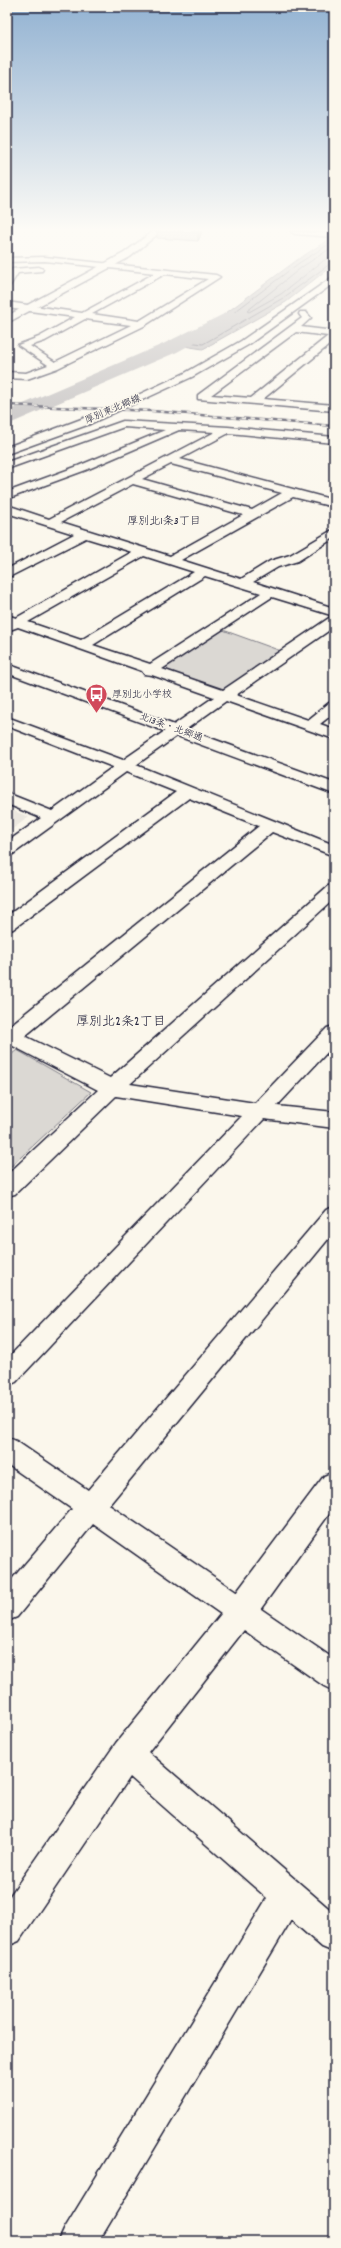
<svg xmlns="http://www.w3.org/2000/svg" width="341" height="2248" font-family="Dekko,'Klee One',sans-serif">
  <style>
    .built { fill: #ebe7df }
    .green { fill: #dbd8d3; stroke: #7e7d87 }
    .water { fill: #b1aeb0; stroke: #787681 }
    .lines { fill: none; stroke-linecap: round; stroke-linejoin: round }
    .shore { stroke: #5b5a6a; stroke-width: 1 }
    .river { fill: #b1aeb0; fill-rule: evenodd }
    .minor-casing { stroke: #22223b; stroke-width: 3 }
    .tertiary-casing { stroke: #22223b; stroke-width: 3 }
    .secondary-casing { stroke: #22223b; stroke-width: 3 }
    .primary-casing { stroke: #22223b; stroke-width: 3 }
    .trunk-casing { stroke: #22223b; stroke-width: 3 }
    .minor { fill: #fbf7ec; fill-rule: evenodd }
    .tertiary { fill: #fbf7ec; fill-rule: evenodd }
    .secondary { fill: #fbf7ec; fill-rule: evenodd }
    .primary { fill: #fbf7ec; fill-rule: evenodd }
    .trunk { fill: #fbf7ec; fill-rule: evenodd }
    .rail-casing { stroke: #22223b; stroke-width: 2.5 }
    .rail { stroke: #fbf7ec; stroke-width: 1.5; stroke-dasharray: 4.5; stroke-linecap: butt }
    .wall { fill: #aaa7a5; stroke: #22223b }
    .shaded-wall { fill: #8b8886; stroke: #22223b }
    .building { fill: #c6c2c0; stroke: #22223b }
    .labels { text-anchor: middle; dominant-baseline: central; stroke-width: 3.5; stroke-linejoin: round; paint-order: stroke }
    .far-street-label { font-size: 10px; fill: #22223b; stroke: #fbf7ec }
    .far-poi-label { font-size: 10px; fill: #22223b; stroke: #fbf7ec; text-anchor: start }
    .far-neighbourhood-label { font-size: 11px; fill: #22223b; stroke: #fbf7ec }
    .neighbourhood-label { font-size: 13px; fill: #22223b; stroke: #fbf7ec }
  </style>
  <rect width="100%" height="100%" fill="#fbf7ec"/>
  <filter id="ink" filterUnits="userSpaceOnUse"><feTurbulence type="fractalNoise" baseFrequency=".025" numOctaves="2"/><feDisplacementMap in="SourceGraphic" scale="8" xChannelSelector="R" yChannelSelector="G"/><feConvolveMatrix kernelMatrix="1 2 1 2 8 2 1 2 1" color-interpolation-filters="sRGB"/></filter>
  <g filter="url(#ink)">
    <path class="built" d="M 7,808 L 29,817 L 7,833 Z"/>
    <path class="green" d="M 223,630 L 281,651 L 221,692 L 159,671 Z
      M 17,1050 L 91,1092 L 7,1170 L 7,1058 Z"/>
    <path class="water" d="M 334,236 L 334,264 L 286,302 L 203,349 L 171,344 L 222,316 L 297,260 Z"/>
    <g class="lines">
      <path class="shore" d="M 334,241 L 299,263 L 224,320 L 189,339 L 188,342 L 203,344 L 283,298 L 334,261
        M 334,246 L 302,267 L 247,311 L 249,312 L 281,294 L 327,258 L 334,256"/>
      <path class="river" d="M 230,311 L 236,312 L 239,316 L 236,320 L 177,352 L 7,425 L 7,411 L 163,344 Z"/>
      <defs>
        <path id="minor" d="M 45,257 L 216,275 L 220,277 L 144,326 L 58,368 L 27,379 L 7,378 L 7,372 L 26,373 L 48,365 L 18,345 L 39,337 L 75,317 L 7,308 L 7,302 L 82,313 L 155,273 L 45,261 L 7,262 L 7,258 ZM 165,274 L 208,279 L 139,321 L 92,314 ZM 85,319 L 131,325 L 55,362 L 30,346 L 45,341 Z
          M 39,267 L 43,269 L 42,271 L 18,273 L 10,286 L 7,286 L 7,277 L 12,269 Z
          M 300,312 L 306,312 L 311,318 L 301,327 L 334,331 L 334,341 L 263,399 L 334,405 L 334,411 L 198,399 L 198,395 L 302,318 L 299,314 ZM 296,332 L 328,336 L 251,398 L 211,395 Z
          M 123,421 L 228,427 L 334,437 L 334,443 L 229,433 L 180,459 L 334,500 L 334,507 L 293,497 L 181,560 L 241,579 L 270,561 L 290,555 L 334,529 L 334,538 L 298,561 L 278,567 L 253,582 L 334,608 L 334,616 L 272,597 L 162,669 L 223,690 L 329,618 L 334,617 L 334,627 L 236,695 L 308,720 L 329,703 L 334,702 L 334,713 L 320,724 L 334,729 L 334,739 L 226,701 L 136,765 L 334,845 L 334,856 L 272,832 L 25,1036 L 110,1078 L 328,886 L 334,885 L 334,899 L 130,1084 L 255,1103 L 327,1028 L 334,1026 L 334,1045 L 277,1106 L 334,1112 L 334,1128 L 264,1119 L 16,1382 L 7,1386 L 7,1359 L 242,1116 L 116,1096 L 15,1194 L 7,1196 L 7,1175 L 98,1090 L 11,1045 L 7,1047 L 7,1028 L 259,826 L 189,798 L 13,929 L 7,931 L 7,916 L 176,792 L 126,772 L 13,854 L 7,855 L 7,842 L 41,818 L 7,804 L 7,793 L 52,811 L 113,767 L 7,726 L 7,717 L 123,760 L 214,697 L 152,675 L 144,674 L 142,671 L 18,627 L 7,631 L 7,615 L 16,618 L 132,552 L 86,538 L 7,578 L 7,569 L 74,534 L 7,513 L 7,505 L 49,519 L 215,432 L 179,430 L 86,470 L 7,499 L 7,492 L 78,466 L 165,430 L 124,427 L 7,469 L 7,462 ZM 171,464 L 282,493 L 252,510 L 142,479 ZM 133,484 L 243,515 L 170,556 L 61,522 ZM 144,556 L 194,572 L 81,640 L 28,622 ZM 205,576 L 261,593 L 150,664 L 93,645 Z
          M 334,1207 L 334,1232 L 109,1505 L 334,1659 L 334,1691 L 324,1686 L 244,1630 L 148,1752 L 334,1913 L 334,1952 L 322,1947 L 291,1920 L 99,2241 L 59,2241 L 65,2228 L 267,1898 L 130,1777 L 19,1941 L 7,1946 L 7,1900 L 116,1743 L 221,1614 L 93,1524 L 17,1617 L 7,1621 L 7,1585 L 72,1509 L 7,1464 L 7,1437 L 16,1441 L 88,1490 L 326,1210 Z"/>
        <path id="tertiary" d="M 152,232 L 160,232 L 130,257 L 7,323 L 7,316 L 124,253 Z
          M 334,1472 L 334,1507 L 252,1621 L 241,1625 L 230,1621 L 226,1611 L 230,1601 L 324,1476 Z"/>
        <path id="secondary" d="M 7,664 L 334,783 L 334,794 L 7,673 Z"/>
        <path id="primary" d="M 334,276 L 334,283 L 248,345 L 192,377 L 90,424 L 7,454 L 7,447 L 108,409 L 185,373 L 241,341 Z"/>
        <path id="trunk" d="M 291,232 L 334,233 L 334,237 L 295,234 Z"/>
      </defs>
      <use href="#minor" class="minor-casing"/>
      <use href="#tertiary" class="tertiary-casing"/>
      <use href="#secondary" class="secondary-casing"/>
      <use href="#primary" class="primary-casing"/>
      <use href="#trunk" class="trunk-casing"/>
      <use href="#minor" class="minor"/>
      <use href="#tertiary" class="tertiary"/>
      <use href="#secondary" class="secondary"/>
      <use href="#primary" class="primary"/>
      <use href="#trunk" class="trunk"/>
      <defs>
        <path id="rail" d="M 7,405 L 152,411 L 334,426"/>
      </defs>
      <use href="#rail" class="rail-casing"/>
      <use href="#rail" class="rail"/>
    </g>
    <path class="wall" d="M 157,232 L 202,232 L 198,241 L 157,238 Z"/>
    <path class="shaded-wall" d="M 199,232 L 202,232 L 198,241 L 198,233 Z"/>
    <path class="building" d="M 178,232 L 199,232 L 198,233 Z"/>
  </g>
  <linearGradient id="sky" x2="0" y2="1"><stop stop-color="#92b2d2"/><stop offset="0.42" stop-color="#fdfbf6"/><stop offset="1" stop-color="#fdfbf6" stop-opacity="0"/></linearGradient>
  <rect width="341" height="546" fill="url(#sky)"/>
  <defs>
    <symbol id="bus-pin" viewBox="-11 -11 22 30"><path d="M0 17L-7.5 6A9.5 9.5 0 1 1 7.5 6Z" fill="#d1495b" stroke="#fbf7ec"/><path d="M-5-6H5V4H4V6H2V4H-2V6H-4V4H-5ZM-3.5-4V0h7V-4ZM-3.5 1.2v1.5H-2V1.2ZM2 1.2v1.5H3.5V1.2Z" fill="#fff"/></symbol>
  </defs>
  <g fill-rule="evenodd">
    <use href="#bus-pin" x="84" y="682" width="25" height="34"/>
  </g>
  <g class="labels">
    <g class="far-street-label">
      <text transform="translate(113 410) rotate(-23)">厚別東北郷線</text>
      <text transform="translate(171 728) rotate(20)">北13条・北郷通</text>
    </g>
    <g class="far-poi-label">
      <text x="112" y="695">厚別北小学校</text>
    </g>
    <g class="far-neighbourhood-label">
      <text x="164" y="522">厚別北1条3丁目</text>
    </g>
    <g class="neighbourhood-label">
      <text x="121" y="1022">厚別北2条2丁目</text>
    </g>
  </g>
  <rect width="341" height="2248" fill="none" stroke="#fbf7ec" stroke-width="24"/>
  <rect x="12" y="12" width="317" height="2224" fill="none" stroke="#22223b" stroke-width="1.5" filter="url(#ink)"/>
</svg>
